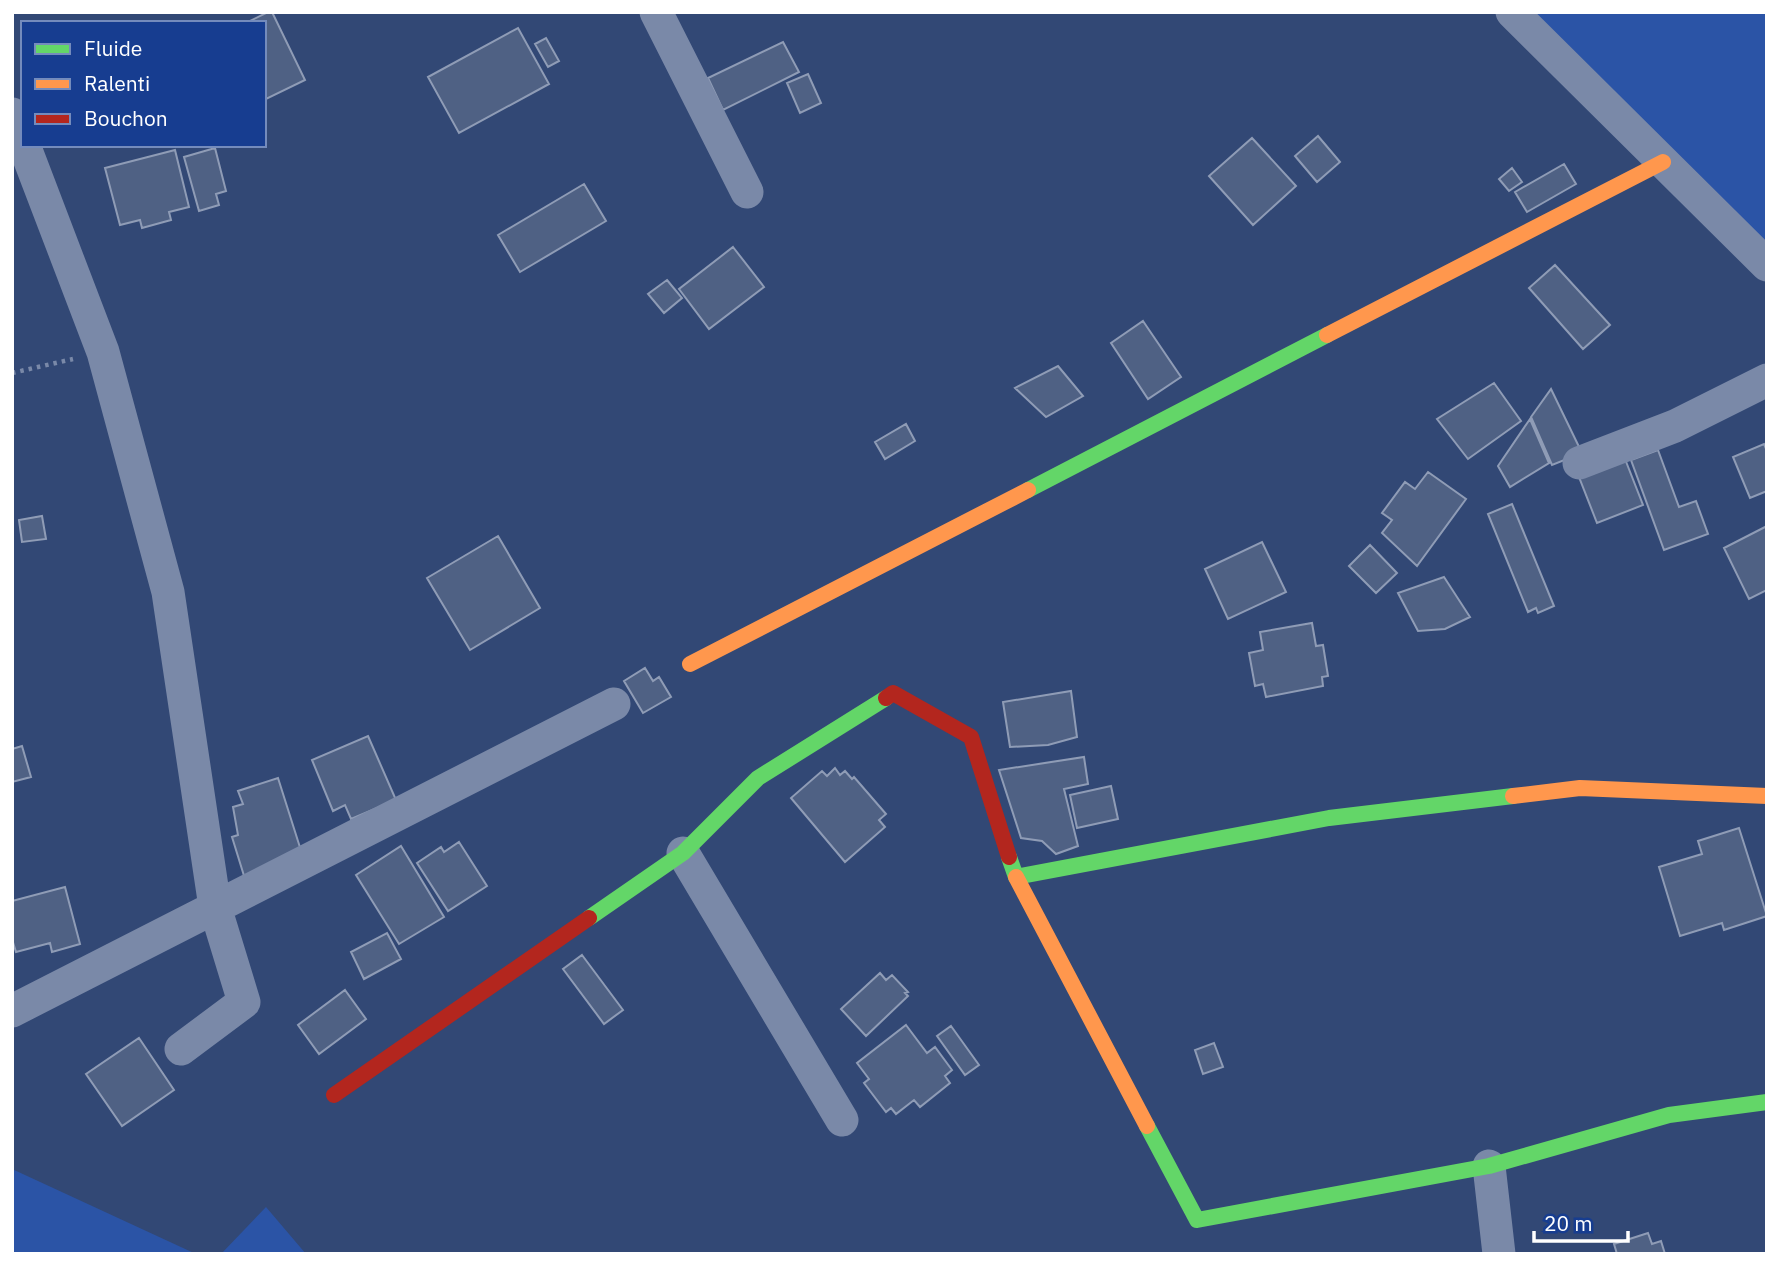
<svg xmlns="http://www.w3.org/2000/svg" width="1779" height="1266" font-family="'IBM Plex Sans',sans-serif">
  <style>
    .green { fill: #2b54a6 }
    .building { fill: #4f6184; stroke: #8f9cb6; stroke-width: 2 }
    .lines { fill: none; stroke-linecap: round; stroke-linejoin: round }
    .path { stroke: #7a89a8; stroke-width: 4.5; stroke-dasharray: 3.5 5; stroke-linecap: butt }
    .street { stroke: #7a89a8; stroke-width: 33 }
    .fast { stroke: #63d668; stroke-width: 16 }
    .slow { stroke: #ff974d; stroke-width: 16 }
    .jam { stroke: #b3261e; stroke-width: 16 }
  </style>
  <rect width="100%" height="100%" fill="#324875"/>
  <path class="green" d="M 1512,12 L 1767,12 L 1767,264 Z
    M 12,1169 L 196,1254 L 12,1254 Z
    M 266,1207 L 306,1254 L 221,1254 Z"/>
  <path class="building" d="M 268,12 L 272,12 L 305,80 L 264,100 L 264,23 L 246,23 Z
    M 518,28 L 549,84 L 459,133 L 428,77 Z
    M 546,38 L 559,61 L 548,67 L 535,44 Z
    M 783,42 L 799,72 L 723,110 L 708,78 Z
    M 808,74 L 821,103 L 800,113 L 787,83 Z
    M 1318,136 L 1340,162 L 1317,182 L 1295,156 Z
    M 1252,138 L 1296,186 L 1253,225 L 1209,176 Z
    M 215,148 L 226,191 L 216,194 L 219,205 L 199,211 L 184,157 Z
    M 175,150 L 189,207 L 169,212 L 171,220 L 142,228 L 140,220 L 120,225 L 105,168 Z
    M 1564,164 L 1576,184 L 1527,212 L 1515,192 Z
    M 1512,168 L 1522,182 L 1509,191 L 1499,179 Z
    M 584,184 L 606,221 L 520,272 L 498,235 Z
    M 733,247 L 764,287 L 709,329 L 679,289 Z
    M 1555,265 L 1610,325 L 1583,349 L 1529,288 Z
    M 667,280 L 682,298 L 664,313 L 648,294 Z
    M 1143,321 L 1181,377 L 1148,399 L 1111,343 Z
    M 1058,366 L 1083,396 L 1046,417 L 1015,388 Z
    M 1494,383 L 1521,421 L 1468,459 L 1437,419 Z
    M 1551,389 L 1582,453 L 1552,465 L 1531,417 Z
    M 1530,419 L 1549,463 L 1510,487 L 1498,466 Z
    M 906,424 L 915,441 L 885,459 L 875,442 Z
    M 1764,444 L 1767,451 L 1767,491 L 1750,498 L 1733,457 Z
    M 1658,450 L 1679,507 L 1696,501 L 1708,534 L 1664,550 L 1631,460 Z
    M 1625,459 L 1643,505 L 1597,523 L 1579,477 Z
    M 1428,472 L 1466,499 L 1417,566 L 1382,533 L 1392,520 L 1382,513 L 1405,482 L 1415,489 Z
    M 1512,504 L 1554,606 L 1538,613 L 1536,608 L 1528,612 L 1488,514 Z
    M 42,516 L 46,539 L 22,542 L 19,520 Z
    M 1767,526 L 1767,590 L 1749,599 L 1724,548 Z
    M 498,536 L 540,608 L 470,650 L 427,578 Z
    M 1262,542 L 1286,592 L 1228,619 L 1205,569 Z
    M 1370,545 L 1397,573 L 1376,593 L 1349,566 Z
    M 1444,577 L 1470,617 L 1445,629 L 1418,631 L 1398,593 Z
    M 1312,623 L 1316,646 L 1323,645 L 1328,676 L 1322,677 L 1323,686 L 1266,697 L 1263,684 L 1255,686 L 1249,653 L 1263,650 L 1260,632 Z
    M 645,668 L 653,681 L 659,677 L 671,697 L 643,713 L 624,681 Z
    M 1071,691 L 1077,737 L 1048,745 L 1010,747 L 1003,702 Z
    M 368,736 L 396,800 L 351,819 L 345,805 L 333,811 L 312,760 Z
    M 22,746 L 31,777 L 12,782 L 12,749 Z
    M 1084,757 L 1088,784 L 1064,789 L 1078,846 L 1056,854 L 1042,841 L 1021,838 L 999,770 Z
    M 835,768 L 840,775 L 845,771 L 852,779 L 854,777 L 886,814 L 879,820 L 885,827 L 845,862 L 791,798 L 822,771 L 827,776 Z
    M 278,778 L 304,860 L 245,879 L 232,837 L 238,835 L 233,807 L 243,804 L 238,791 Z
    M 1111,786 L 1118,819 L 1077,828 L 1070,795 Z
    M 1739,828 L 1767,916 L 1724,930 L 1722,923 L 1680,936 L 1659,867 L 1702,854 L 1698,841 Z
    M 459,842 L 487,886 L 448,911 L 417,863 L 441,847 L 444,852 Z
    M 401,846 L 444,917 L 399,944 L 356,875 Z
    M 65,887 L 80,944 L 52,952 L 50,943 L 16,952 L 12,939 L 12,901 Z
    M 387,933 L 401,959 L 364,979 L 351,952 Z
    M 582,955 L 623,1010 L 604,1024 L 563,969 Z
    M 880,973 L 886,980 L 892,975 L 908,992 L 905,993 L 908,996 L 866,1036 L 841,1009 Z
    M 345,990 L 366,1019 L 319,1054 L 298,1025 Z
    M 906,1025 L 927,1053 L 935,1047 L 952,1070 L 945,1076 L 950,1083 L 920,1107 L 914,1100 L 896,1114 L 891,1108 L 886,1112 L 864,1083 L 869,1079 L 857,1063 Z
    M 951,1026 L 979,1065 L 965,1075 L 937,1036 Z
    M 139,1038 L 174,1090 L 122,1126 L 86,1074 Z
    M 1214,1043 L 1223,1067 L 1203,1074 L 1195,1050 Z
    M 1648,1233 L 1652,1244 L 1661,1241 L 1665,1254 L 1617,1254 L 1614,1244 Z"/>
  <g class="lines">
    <path class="path" d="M 12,373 L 73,359"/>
    <path class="street" d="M 656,12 L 747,192
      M 1512,12 L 1767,265
      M 12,114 L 23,142
      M 24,145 L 103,352 L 168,592 L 215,907 L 244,1002 L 181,1049
      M 1579,463 L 1675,426 L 1767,380
      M 683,853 L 842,1120
      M 12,1011 L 614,704
      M 1489,1166 L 1499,1254"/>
    <path class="fast" d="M 1028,490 L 1327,335
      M 1009,857 L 1016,877 L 1329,818 L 1513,796
      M 589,918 L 683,853 L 758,778 L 886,698
      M 1147,1126 L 1197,1220 L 1489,1166 L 1669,1115 L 1767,1102"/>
    <path class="slow" d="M 1327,335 L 1663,162
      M 690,664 L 1028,490
      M 1513,796 L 1580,788 L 1767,796
      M 1016,877 L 1147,1126"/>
    <path class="jam" d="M 886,698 L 893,693 L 971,737 L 1009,857
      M 334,1095 L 589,918"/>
  </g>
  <rect width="1779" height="1266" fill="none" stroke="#ffffff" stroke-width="28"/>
  <rect x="21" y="21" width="245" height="126" fill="#173d90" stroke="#748bbc" stroke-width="2"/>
  <rect x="35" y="44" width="35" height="10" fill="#63d668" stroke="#748bbc" stroke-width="2"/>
  <text x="84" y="56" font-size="21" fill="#ffffff">Fluide</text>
  <rect x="35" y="79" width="35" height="10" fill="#ff974d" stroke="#748bbc" stroke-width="2"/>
  <text x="84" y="91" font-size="21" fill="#ffffff">Ralenti</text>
  <rect x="35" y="114" width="35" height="10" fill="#b3261e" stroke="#748bbc" stroke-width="2"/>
  <text x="84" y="126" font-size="21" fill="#ffffff">Bouchon</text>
  <path d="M1534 1231v10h94v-10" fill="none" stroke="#ffffff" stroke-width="3.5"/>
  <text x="1544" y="1231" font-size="21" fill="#ffffff" stroke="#173d90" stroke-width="5" paint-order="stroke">20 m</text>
</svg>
